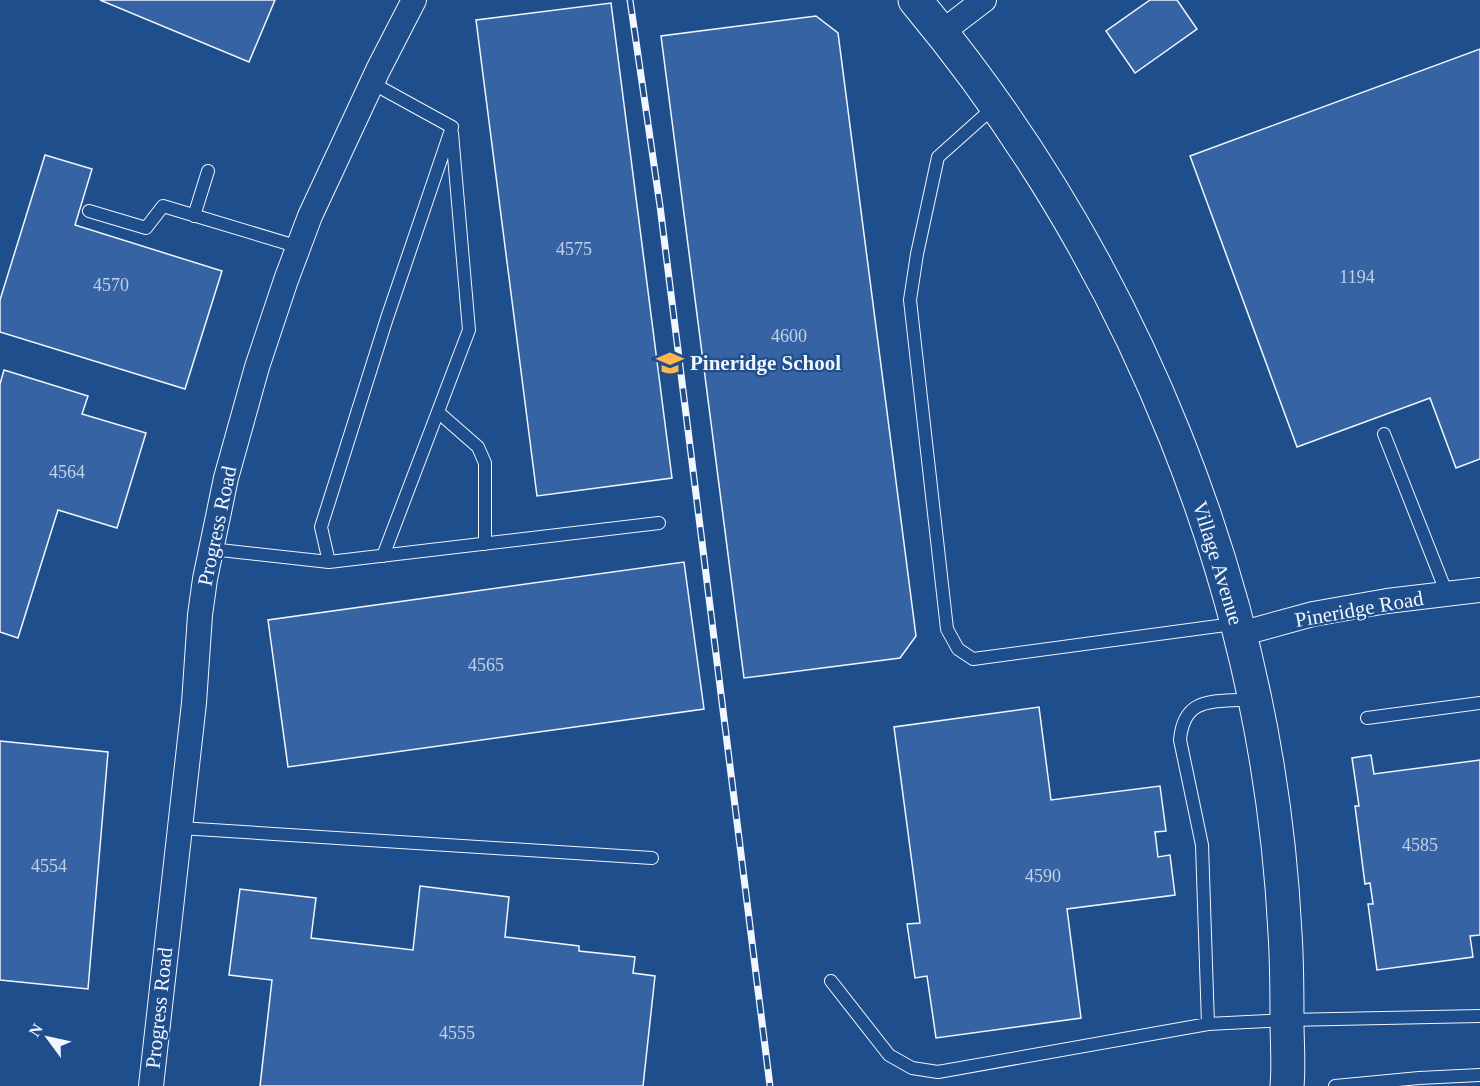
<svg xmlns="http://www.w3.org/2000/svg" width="1480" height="1086" font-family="'Times New Roman',serif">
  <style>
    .building { fill: #3563a3; stroke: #f2f6ff; stroke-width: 1.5 }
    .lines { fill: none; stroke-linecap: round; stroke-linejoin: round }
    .lane-casing { stroke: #f2f6ff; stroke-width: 14 }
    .street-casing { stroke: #f2f6ff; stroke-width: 26 }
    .secondary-casing { stroke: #f2f6ff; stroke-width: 35 }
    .lane { stroke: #1f4e8c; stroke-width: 12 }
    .street { stroke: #1f4e8c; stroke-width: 24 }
    .secondary { stroke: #1f4e8c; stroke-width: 33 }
    .rail-casing { stroke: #f2f6ff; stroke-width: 7 }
    .rail { stroke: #1f4e8c; stroke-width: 4.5; stroke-dasharray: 14; stroke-linecap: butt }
    .labels { text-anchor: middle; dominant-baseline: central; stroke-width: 4.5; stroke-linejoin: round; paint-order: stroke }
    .number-label { font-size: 18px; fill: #c3d1e8 }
    .poi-label { font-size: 21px; font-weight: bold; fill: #f2f6ff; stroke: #1f4e8c; text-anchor: start }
    .street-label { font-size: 21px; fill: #f2f6ff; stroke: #1f4e8c }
  </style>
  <rect width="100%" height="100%" fill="#1f4e8c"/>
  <path class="building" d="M 100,0 L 275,0 L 249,62 Z
    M 1150,0 L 1177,0 L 1197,29 L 1135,73 L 1106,31 Z
    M 611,3 L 672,478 L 537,496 L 476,20 Z
    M 816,16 L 838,33 L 916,636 L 900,658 L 744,678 L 661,36 Z
    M 1480,49 L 1480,459 L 1456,468 L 1430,398 L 1297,447 L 1190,156 Z
    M 45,155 L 92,169 L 75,225 L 222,271 L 185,389 L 0,332 L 0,300 Z
    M 4,370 L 88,396 L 82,414 L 146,433 L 117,528 L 58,510 L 18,638 L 0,632 L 0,384 Z
    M 684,562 L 704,709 L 288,767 L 268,620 Z
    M 1039,707 L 1051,800 L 1160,786 L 1166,831 L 1155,832 L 1158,857 L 1170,855 L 1175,895 L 1067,909 L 1081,1018 L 936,1038 L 927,976 L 915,978 L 907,924 L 920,923 L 894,727 Z
    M 0,741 L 108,752 L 88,989 L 0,980 Z
    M 1371,755 L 1374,774 L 1480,760 L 1480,935 L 1470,936 L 1473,957 L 1377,970 L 1368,904 L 1373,904 L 1370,883 L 1365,884 L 1355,806 L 1359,806 L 1352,758 Z
    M 420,886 L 509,897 L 505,937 L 579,946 L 579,951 L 635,957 L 633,973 L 655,976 L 643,1086 L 260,1086 L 272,980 L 229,975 L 240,889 L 316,898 L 311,938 L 413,950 Z"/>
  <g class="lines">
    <defs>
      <path id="lane" d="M 994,107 L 938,157 L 917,254 L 910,300 L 947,629 L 958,649 L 973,659 L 1233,624
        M 89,211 L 146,228 L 163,206 L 299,247
        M 194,216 L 208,171
        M 438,412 L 478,447 L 485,463 L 485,544
        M 1384,434 L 1447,594
        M 211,549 L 329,562 L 659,523
        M 383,556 L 469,330 L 452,133
        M 329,562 L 321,527 L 387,318 L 452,127 L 372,83
        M 1367,718 L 1480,703
        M 180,828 L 652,858
        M 831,981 L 889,1055 L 912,1068 L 938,1072 L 1208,1024 L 1287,1020 L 1480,1016
        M 1208,1024 L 1202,845 L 1180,740 C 1184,694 1216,703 1252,699
        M 1335,1086 L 1419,1078 L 1480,1075"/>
      <path id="street" d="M 942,32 L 984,0
        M 1240,634 L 1313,614 L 1387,601 L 1480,590
        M 151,1086 L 194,703 L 200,615 L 205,579 L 226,478 L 257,367 L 286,280 L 310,216 L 378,70 L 414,0"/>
      <path id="secondary" d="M 915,0 C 1133,261 1268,592 1285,933 C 1287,962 1287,991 1287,1021 C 1287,1043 1289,1064 1287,1086"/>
    </defs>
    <use href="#lane" class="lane-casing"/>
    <use href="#street" class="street-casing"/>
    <use href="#secondary" class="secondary-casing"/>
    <use href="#lane" class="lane"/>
    <use href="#street" class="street"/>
    <use href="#secondary" class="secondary"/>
    <defs>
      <path id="rail" d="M 630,0 L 660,206 L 770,1086"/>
    </defs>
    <use href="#rail" class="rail-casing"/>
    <use href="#rail" class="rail"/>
  </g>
  <defs>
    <symbol id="school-bare" viewBox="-9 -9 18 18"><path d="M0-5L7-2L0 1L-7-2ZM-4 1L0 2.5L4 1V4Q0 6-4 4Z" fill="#ffb74d" stroke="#1f4e8c" stroke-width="2.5" paint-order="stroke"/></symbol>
  </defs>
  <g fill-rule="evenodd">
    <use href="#school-bare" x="651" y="344" width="38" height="38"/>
  </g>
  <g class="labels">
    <g class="number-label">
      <text x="574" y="249">4575</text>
      <text x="1357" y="277">1194</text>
      <text x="111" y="285">4570</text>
      <text x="789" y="336">4600</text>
      <text x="67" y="472">4564</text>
      <text x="486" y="665">4565</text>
      <text x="1420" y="845">4585</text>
      <text x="49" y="866">4554</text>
      <text x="1043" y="876">4590</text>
      <text x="457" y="1033">4555</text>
    </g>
    <g class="poi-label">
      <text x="690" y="363">Pineridge School</text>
    </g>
    <g class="street-label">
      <text transform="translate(217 526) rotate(-78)">Progress Road</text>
      <text transform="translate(1218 563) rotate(73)">Village Avenue</text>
      <text transform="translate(1359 609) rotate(-10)">Pineridge Road</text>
      <text transform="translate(159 1008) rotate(-84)">Progress Road</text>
    </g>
  </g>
  <g transform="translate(48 1038) rotate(303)" stroke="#1f4e8c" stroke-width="4.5" paint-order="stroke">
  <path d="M0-4.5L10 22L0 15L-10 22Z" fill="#f2f6ff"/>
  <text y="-9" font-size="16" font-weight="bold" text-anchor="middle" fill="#f2f6ff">N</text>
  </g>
</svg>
